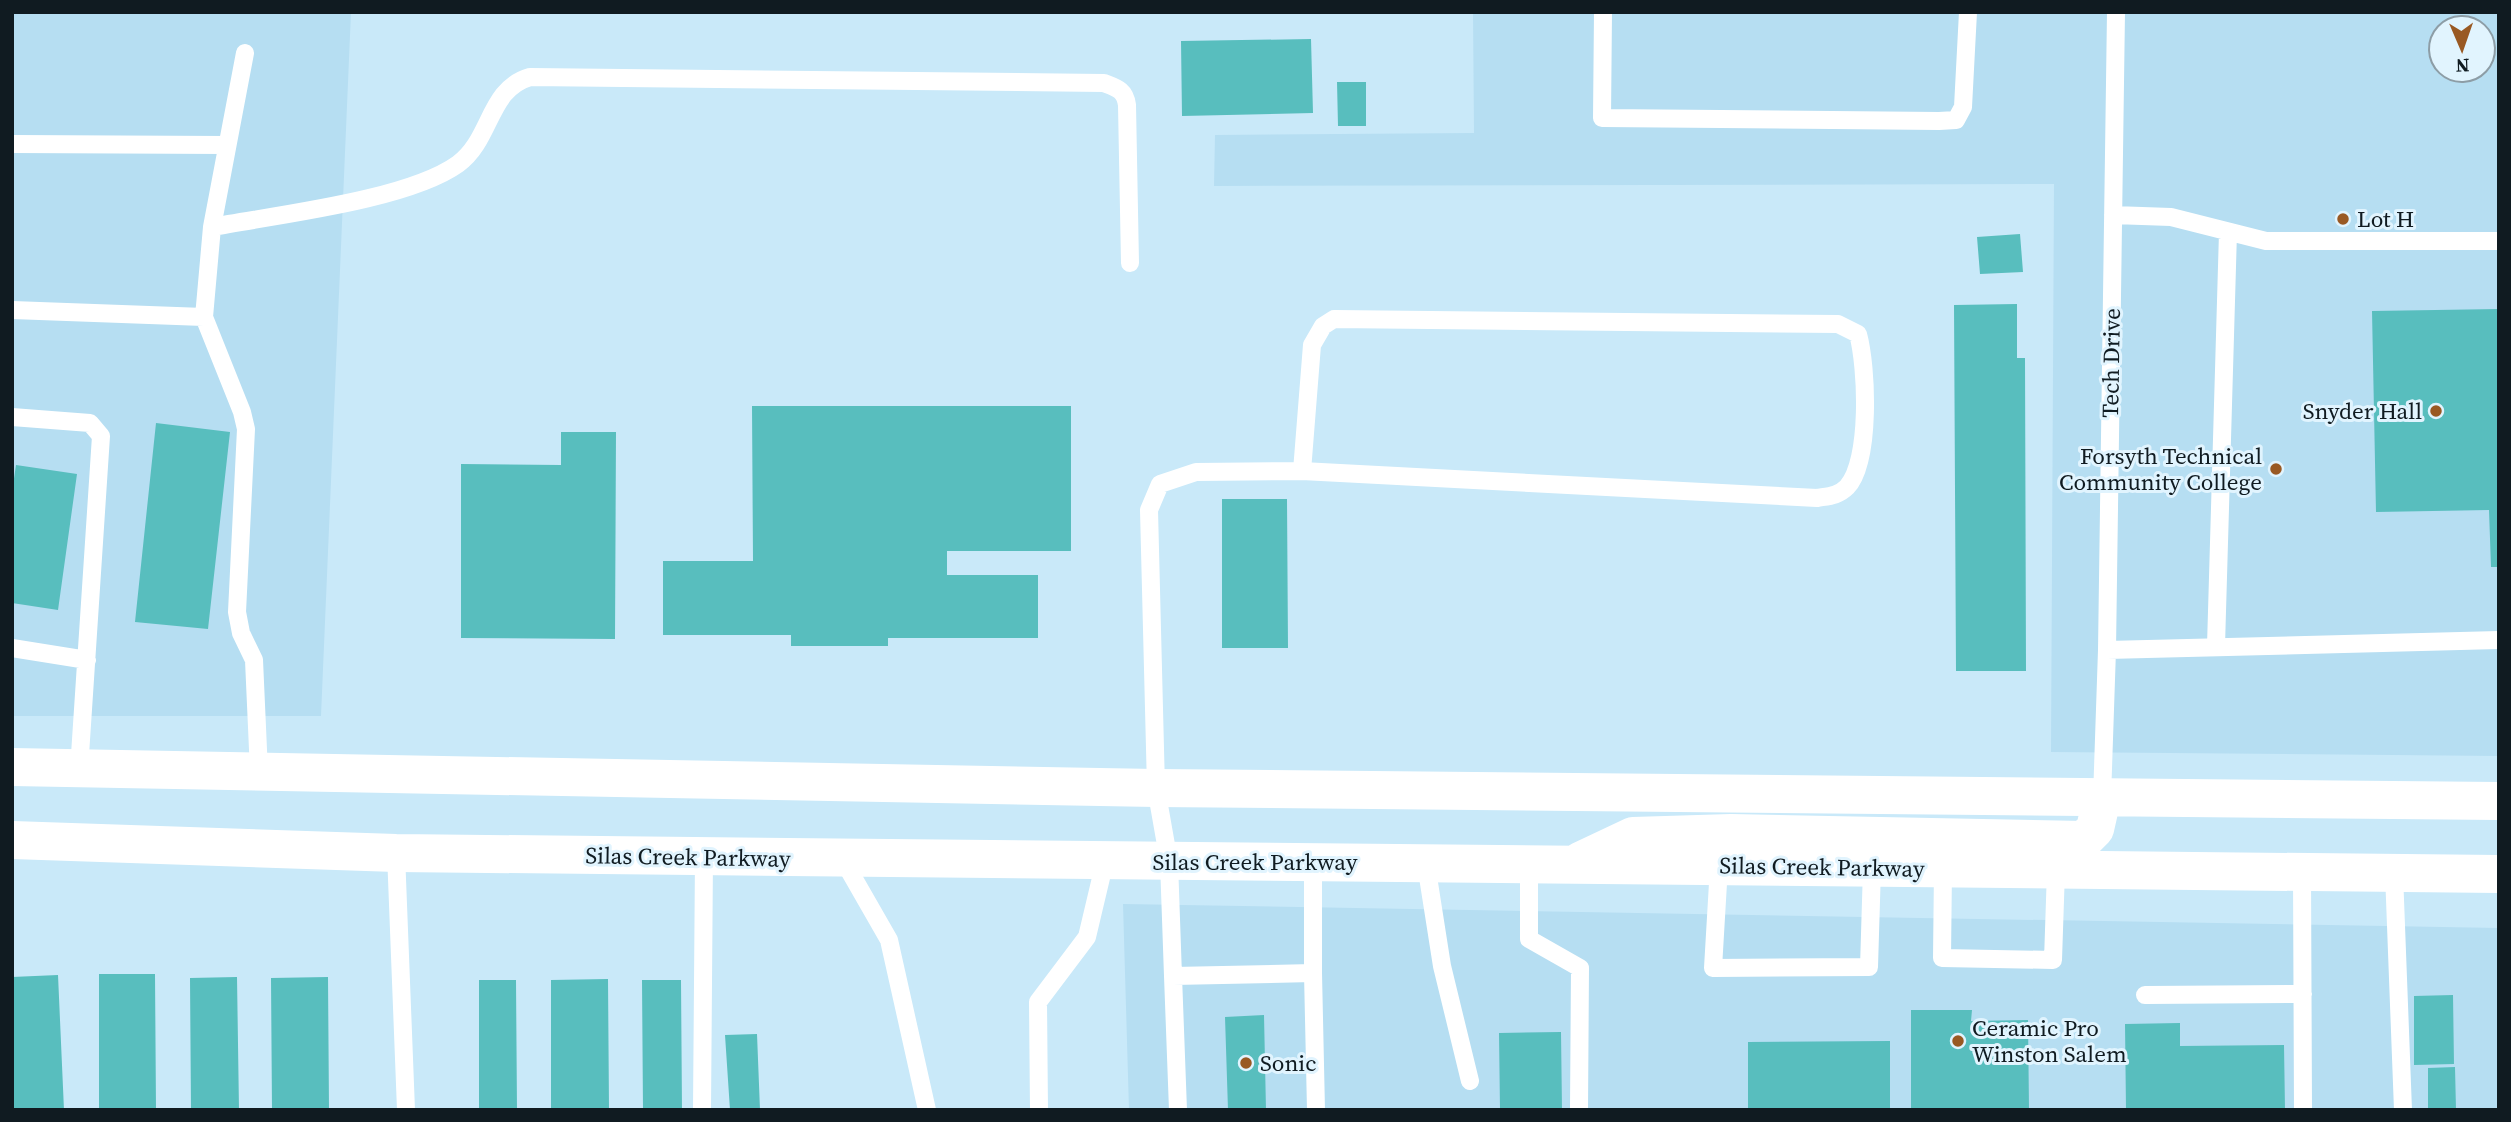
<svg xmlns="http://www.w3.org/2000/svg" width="2511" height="1122" font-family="'Source Serif 4',serif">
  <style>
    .built { fill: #b6def2; fill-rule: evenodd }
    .building { fill: #58bebe }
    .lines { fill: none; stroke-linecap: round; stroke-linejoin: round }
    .lane { stroke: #fff; stroke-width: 18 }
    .primary { stroke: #fff; stroke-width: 38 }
    .poi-dot { fill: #995923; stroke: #e1f4fe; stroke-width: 2.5 }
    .labels { text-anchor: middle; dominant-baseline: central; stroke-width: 6; stroke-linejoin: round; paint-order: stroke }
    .poi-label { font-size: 23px; fill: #101b21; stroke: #e1f4fe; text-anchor: start }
    .street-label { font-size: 23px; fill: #101b21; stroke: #e1f4fe }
  </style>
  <rect width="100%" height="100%" fill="#c9e9f9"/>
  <path class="built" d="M 12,12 L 351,12 L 321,716 L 12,716 Z
    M 1473,12 L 2499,12 L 2499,756 L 2051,752 L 2054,184 L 1214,186 L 1215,135 L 1474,133 ZM 2441,28 L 2483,28 L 2483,70 L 2441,70 Z
    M 1123,904 L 2499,928 L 2499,1110 L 1129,1110 Z"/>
  <path class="building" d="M 1311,39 L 1313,113 L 1182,116 L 1181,41 Z
    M 1337,82 L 1366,82 L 1366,126 L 1338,126 Z
    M 2020,234 L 2023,272 L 1980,274 L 1977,237 Z
    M 2017,304 L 2017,358 L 2025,358 L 2026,671 L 1956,671 L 1954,305 Z
    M 2499,309 L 2499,567 L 2491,567 L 2489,510 L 2376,512 L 2372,311 Z
    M 752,406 L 1071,406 L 1071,551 L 947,551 L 947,575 L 1038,575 L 1038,638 L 888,638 L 888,646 L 791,646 L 791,635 L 663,635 L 663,561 L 753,561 Z
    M 156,423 L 230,432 L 208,629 L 135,622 Z
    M 561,432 L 616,432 L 615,639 L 461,638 L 461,464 L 561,465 Z
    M 16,465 L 77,474 L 58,610 L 12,603 L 12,492 Z
    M 1222,499 L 1287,499 L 1288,648 L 1222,648 Z
    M 99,974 L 155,974 L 156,1110 L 99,1110 Z
    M 58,975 L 64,1110 L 12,1110 L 12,977 Z
    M 237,977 L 239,1110 L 191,1110 L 190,978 Z
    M 328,977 L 329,1110 L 272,1110 L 271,978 Z
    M 608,979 L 609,1110 L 551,1110 L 551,980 Z
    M 479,980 L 516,980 L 517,1110 L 479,1110 Z
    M 642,980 L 681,980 L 682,1110 L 643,1110 Z
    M 2453,995 L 2454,1064 L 2414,1065 L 2414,996 Z
    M 1911,1010 L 1972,1010 L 1971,1021 L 2028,1020 L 2029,1110 L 1911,1110 Z
    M 1264,1015 L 1266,1110 L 1228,1110 L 1225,1017 Z
    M 2180,1023 L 2180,1046 L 2284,1045 L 2285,1110 L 2126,1110 L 2125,1024 Z
    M 1561,1032 L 1562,1110 L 1500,1110 L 1499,1033 Z
    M 757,1034 L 760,1110 L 730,1110 L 725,1035 Z
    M 1890,1041 L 1890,1110 L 1748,1110 L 1748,1042 Z
    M 2455,1067 L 2456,1110 L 2428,1110 L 2428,1068 Z"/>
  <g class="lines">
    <path class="lane" d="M 1603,12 L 1602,118 L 1939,121 L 1956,120 L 1963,107 L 1968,12
      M 12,144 L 227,145
      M 2113,215 L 2171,217 L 2266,241 L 2499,241
      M 212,227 L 245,53
      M 12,310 L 204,317 L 212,227 C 276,215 408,200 458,164 C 492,139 488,89 530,77 L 1104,83 C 1117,88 1125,90 1127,105 L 1130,263
      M 204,317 L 242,412 L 246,429 L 237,612 L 241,633 L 254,660 L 259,772
      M 12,417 L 90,423 L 101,436 L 79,770
      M 1302,471 L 1312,345 L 1323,326 L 1334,319 L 1838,324 L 1858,334 C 1867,367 1871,461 1847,487 C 1838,496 1829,496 1817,498 L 1302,471 L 1196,472 L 1160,484 L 1149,510 L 1156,788 L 1169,862 L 1173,976 L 1313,973 L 1313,863
      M 2216,646 L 2228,232
      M 12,648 L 87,660
      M 2107,650 L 2499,640
      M 2102,798 L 2107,650 L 2116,12
      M 396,853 L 406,1110
      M 842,858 L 889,940 L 927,1110
      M 1426,864 L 1442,966 L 1470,1081
      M 1529,865 L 1529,939 L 1580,968 L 1579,1110
      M 1719,866 L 1713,968 L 1869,967 L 1872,868
      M 1943,869 L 1942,958 L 2053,960 L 2056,870
      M 2302,873 L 2303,1110
      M 2394,873 L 2403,1110
      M 1313,973 L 1316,1110
      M 1173,976 L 1178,1110
      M 2145,995 L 2303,994
      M 702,1110 L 704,857
      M 1039,1110 L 1038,1002 L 1087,937 L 1105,861"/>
    <path class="primary" d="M 12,767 L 1156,788 L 2499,801
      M 12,840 L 396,853 L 2499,874
      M 1580,861 L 1633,836 L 1731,833 L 2084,840 L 2095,829 L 2102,798"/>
  </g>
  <g class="poi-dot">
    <circle cx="2343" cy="219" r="7"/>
    <circle cx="2436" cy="411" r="7"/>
    <circle cx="2276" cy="469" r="7"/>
    <circle cx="1958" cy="1041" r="7"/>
    <circle cx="1246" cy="1063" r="7"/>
  </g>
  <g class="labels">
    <g class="poi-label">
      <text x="2357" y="219">Lot H</text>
      <text x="2422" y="411" text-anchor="end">Snyder Hall</text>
      <text x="2262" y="456" text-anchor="end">Forsyth Technical<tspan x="2262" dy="26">Community College</tspan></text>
      <text x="1972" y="1028">Ceramic Pro<tspan x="1972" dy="26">Winston Salem</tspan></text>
      <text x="1260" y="1063">Sonic</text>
    </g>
    <g class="street-label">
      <text transform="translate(2111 363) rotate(-89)">Tech Drive</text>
      <text transform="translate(688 857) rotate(1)">Silas Creek Parkway</text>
      <text x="1255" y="862">Silas Creek Parkway</text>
      <text transform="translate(1822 867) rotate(1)">Silas Creek Parkway</text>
    </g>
  </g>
  <rect width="2511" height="1122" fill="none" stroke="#101b21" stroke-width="28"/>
  <g transform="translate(2462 49) rotate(178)"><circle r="33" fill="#e1f4fe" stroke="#8d9da6" stroke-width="2"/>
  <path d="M0-5L12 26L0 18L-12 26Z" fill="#995923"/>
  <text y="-10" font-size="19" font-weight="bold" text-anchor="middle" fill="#101b21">N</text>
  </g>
</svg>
